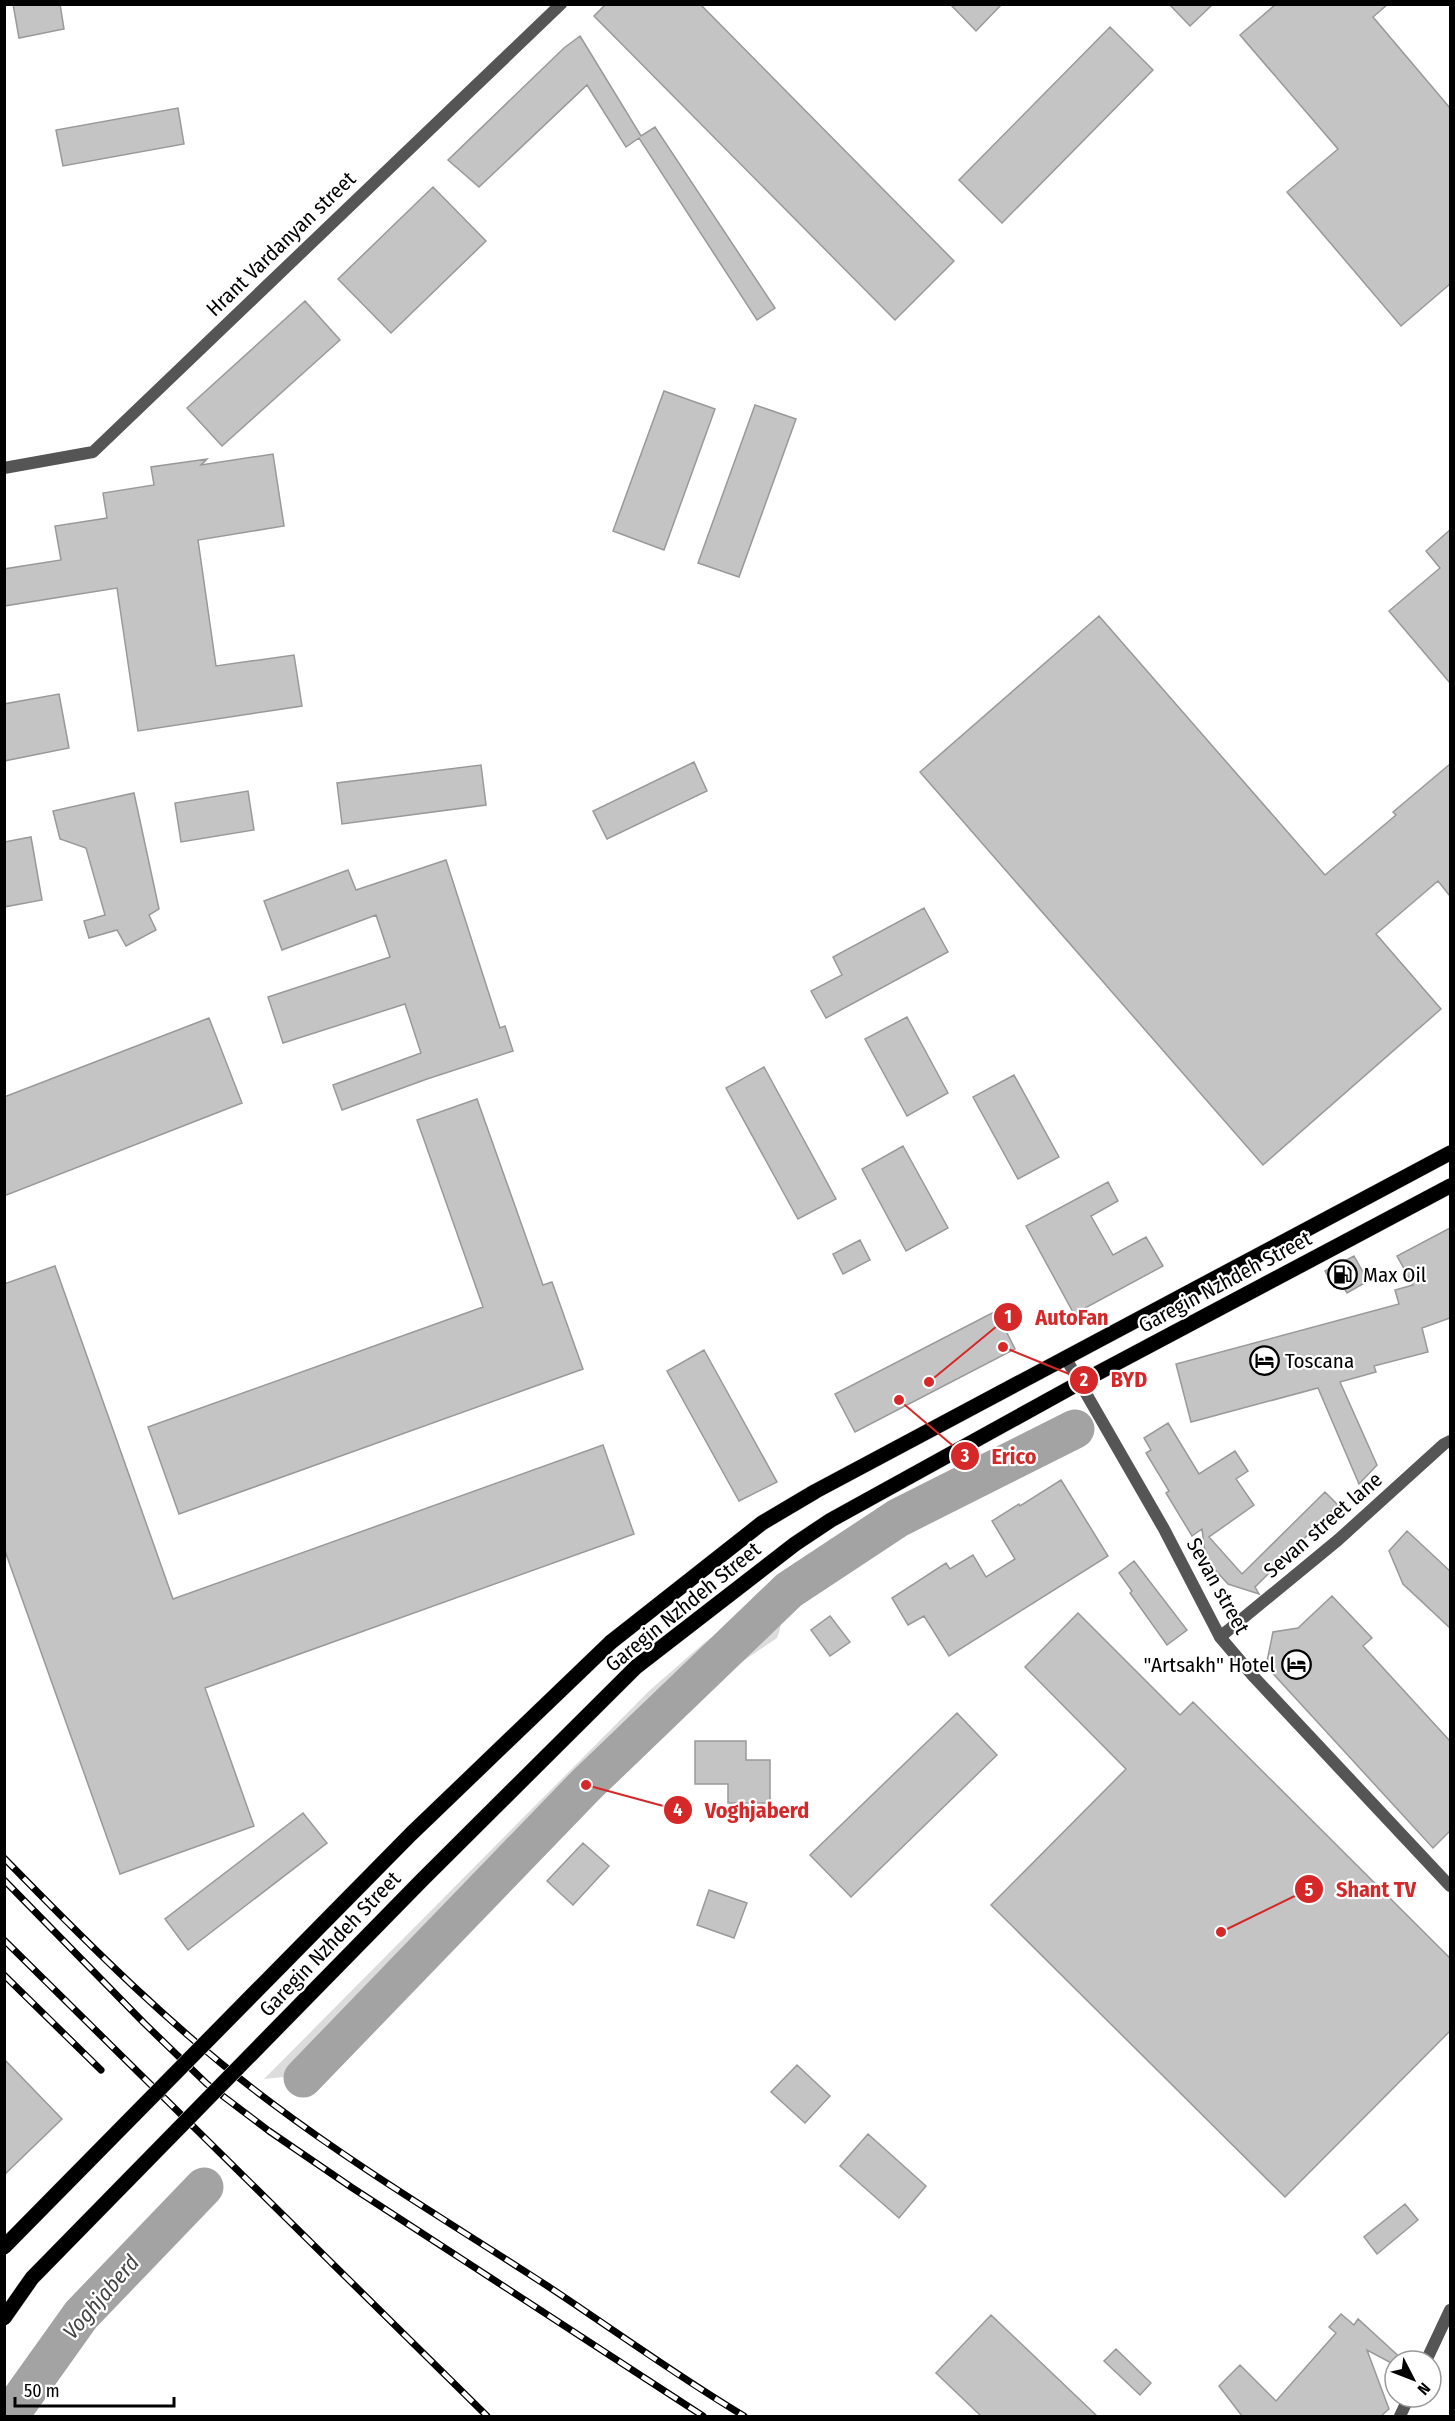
<svg xmlns="http://www.w3.org/2000/svg" width="1455" height="2421" font-family="'Fira Sans Condensed',sans-serif">
  <style>
    .green { fill: #dcdcdc }
    .lines { fill: none; stroke-linecap: round; stroke-linejoin: round }
    .river { stroke: #a3a3a3; stroke-width: 39 }
    .building { fill: #c4c4c4; stroke: #999; stroke-width: 1.5 }
    .primary-casing { stroke: #dbdbdb; stroke-width: 16 }
    .minor { stroke: #555; stroke-width: 12 }
    .tertiary { stroke: #555; stroke-width: 12 }
    .primary { stroke: #000; stroke-width: 15 }
    .rail-casing { stroke: #000; stroke-width: 7 }
    .rail { stroke: #fff; stroke-width: 4.5; stroke-dasharray: 14; stroke-linecap: butt }
    .primary-bridge-casing { stroke: #dbdbdb; stroke-width: 16; stroke-linecap: butt }
    .primary-bridge { stroke: #000; stroke-width: 15 }
    .labels { text-anchor: middle; dominant-baseline: central; stroke-width: 4.5; stroke-linejoin: round; paint-order: stroke }
    .street-label { font-size: 21px; fill: #000; stroke: #fff }
    .poi-label { font-size: 21px; fill: #000; stroke: #fff; text-anchor: start }
    .water-label { font-size: 22px; font-style: italic; fill: #444; stroke: #fff }
    .leader { fill: none; stroke: #d62828; stroke-width: 2 }
    .callout-dot { fill: #d62828; stroke: #fff; stroke-width: 2 }
    .mark-label { font-size: 18px; text-anchor: middle; font-weight: bold; fill: #fff }
    .callout-label { font-size: 22px; text-anchor: middle; font-weight: bold; fill: #d62828; stroke: #fff; stroke-width: 4.5; stroke-linejoin: round; paint-order: stroke }
  </style>
  <rect width="100%" height="100%" fill="#fff"/>
  <path class="green" d="M 775,1594 C 782,1610 784,1621 777,1638 L 699,1691 L 667,1718 L 648,1743 L 618,1772 L 604,1789 L 572,1813 L 384,2004 L 329,2057 L 302,2075 L 264,2079 L 650,1690 L 704,1643 Z"/>
  <g class="lines">
    <path class="river" d="M 303,2078 L 586,1785 L 789,1590 L 898,1518 L 1075,1429
      M 9,2416 L 81,2315 L 204,2187"/>
  </g>
  <path class="building" d="M 13,4 L 60,4 L 64,29 L 19,38 Z
    M 606,4 L 700,4 L 954,261 L 895,320 L 594,16 Z
    M 950,4 L 1002,4 L 976,31 Z
    M 1169,4 L 1213,4 L 1190,26 Z
    M 1276,4 L 1388,4 L 1373,17 L 1450,108 L 1450,284 L 1401,326 L 1287,192 L 1338,149 L 1240,35 Z
    M 1110,27 L 1153,70 L 1002,223 L 959,180 Z
    M 580,36 L 641,136 L 655,127 L 775,308 L 757,320 L 639,138 L 626,147 L 587,85 L 479,187 L 448,160 L 564,48 Z
    M 178,108 L 184,144 L 63,166 L 56,130 Z
    M 433,187 L 486,241 L 391,333 L 338,279 Z
    M 305,301 L 340,340 L 222,446 L 187,408 Z
    M 664,391 L 715,409 L 664,550 L 613,531 Z
    M 755,405 L 796,419 L 739,577 L 698,563 Z
    M 273,454 L 284,526 L 198,540 L 216,666 L 294,655 L 302,706 L 138,731 L 117,588 L 4,606 L 4,569 L 61,560 L 55,526 L 107,518 L 103,493 L 154,485 L 151,467 L 207,459 L 201,465 Z
    M 1450,530 L 1450,683 L 1389,611 L 1440,568 L 1426,551 Z
    M 1099,616 L 1325,875 L 1396,815 L 1393,812 L 1450,764 L 1450,896 L 1438,881 L 1376,934 L 1441,1009 L 1263,1165 L 920,772 Z
    M 59,694 L 69,748 L 4,761 L 4,704 Z
    M 694,762 L 707,791 L 607,839 L 593,811 Z
    M 481,765 L 486,805 L 342,824 L 337,783 Z
    M 248,791 L 254,830 L 181,842 L 175,803 Z
    M 134,793 L 159,909 L 149,915 L 156,930 L 126,946 L 117,930 L 89,938 L 84,921 L 105,915 L 86,848 L 60,839 L 53,811 Z
    M 31,837 L 42,900 L 4,907 L 4,842 Z
    M 446,860 L 500,1028 L 505,1026 L 513,1051 L 427,1079 L 342,1110 L 333,1085 L 421,1053 L 405,1004 L 283,1043 L 268,997 L 390,957 L 376,915 L 282,950 L 264,901 L 348,870 L 356,890 Z
    M 924,908 L 948,952 L 826,1018 L 811,991 L 842,975 L 833,957 Z
    M 907,1017 L 948,1093 L 907,1116 L 865,1039 Z
    M 209,1018 L 242,1103 L 4,1196 L 4,1097 Z
    M 764,1067 L 836,1199 L 798,1219 L 726,1088 Z
    M 1014,1075 L 1059,1157 L 1018,1179 L 973,1097 Z
    M 477,1099 L 543,1285 L 552,1282 L 583,1369 L 179,1514 L 148,1427 L 483,1307 L 417,1120 Z
    M 903,1146 L 948,1228 L 906,1251 L 862,1169 Z
    M 1108,1182 L 1118,1201 L 1091,1216 L 1113,1255 L 1146,1237 L 1163,1266 L 1074,1314 L 1026,1226 Z
    M 1450,1228 L 1450,1318 L 1422,1328 L 1428,1352 L 1374,1366 L 1376,1372 L 1340,1382 L 1377,1465 L 1359,1484 L 1318,1388 L 1191,1422 L 1176,1364 L 1399,1304 L 1395,1290 L 1413,1285 L 1397,1256 Z
    M 860,1240 L 870,1260 L 843,1274 L 833,1254 Z
    M 1354,1256 L 1368,1281 L 1347,1293 L 1341,1283 L 1334,1287 L 1325,1271 Z
    M 55,1266 L 173,1599 L 603,1445 L 634,1534 L 205,1688 L 254,1826 L 120,1874 L 4,1548 L 4,1284 Z
    M 996,1311 L 1015,1349 L 855,1432 L 835,1394 Z
    M 704,1350 L 777,1482 L 739,1501 L 667,1371 Z
    M 1168,1423 L 1199,1474 L 1235,1451 L 1248,1471 L 1236,1479 L 1254,1505 L 1209,1537 L 1242,1574 L 1325,1492 L 1338,1505 L 1255,1587 L 1259,1594 L 1228,1584 L 1206,1560 L 1202,1529 L 1192,1536 L 1166,1493 L 1169,1491 L 1146,1453 L 1151,1450 L 1144,1438 Z
    M 1061,1480 L 1108,1556 L 949,1656 L 924,1616 L 908,1625 L 892,1598 L 946,1563 L 950,1569 L 973,1555 L 986,1577 L 1015,1559 L 992,1521 L 1019,1504 L 1020,1506 Z
    M 1407,1531 L 1450,1571 L 1450,1628 L 1403,1584 L 1389,1551 Z
    M 1134,1561 L 1187,1630 L 1167,1645 L 1130,1593 L 1132,1591 L 1119,1573 Z
    M 1332,1596 L 1372,1638 L 1363,1646 L 1450,1741 L 1450,1831 L 1433,1848 L 1266,1666 L 1273,1632 L 1298,1628 Z
    M 1078,1613 L 1180,1715 L 1193,1702 L 1450,1958 L 1450,2031 L 1285,2197 L 991,1905 L 1126,1769 L 1025,1667 Z
    M 830,1616 L 850,1642 L 830,1656 L 811,1630 Z
    M 957,1713 L 997,1755 L 851,1897 L 810,1855 Z
    M 695,1741 L 746,1741 L 746,1760 L 770,1760 L 770,1803 L 728,1803 L 728,1784 L 695,1784 Z
    M 303,1813 L 327,1843 L 188,1950 L 165,1919 Z
    M 583,1843 L 609,1866 L 573,1905 L 547,1881 Z
    M 709,1890 L 747,1903 L 734,1938 L 697,1925 Z
    M 4,2059 L 62,2119 L 4,2175 Z
    M 797,2065 L 830,2096 L 805,2123 L 771,2092 Z
    M 868,2134 L 926,2186 L 899,2218 L 840,2166 Z
    M 1405,2204 L 1418,2220 L 1377,2254 L 1364,2237 Z
    M 1341,2314 L 1354,2325 L 1358,2319 L 1404,2361 L 1395,2361 L 1395,2365 L 1367,2350 L 1389,2409 L 1381,2416 L 1242,2416 L 1219,2386 L 1240,2365 L 1276,2401 L 1336,2333 L 1329,2327 Z
    M 991,2315 L 1097,2416 L 981,2416 L 936,2373 Z
    M 1116,2349 L 1151,2383 L 1140,2395 L 1104,2361 Z"/>
  <g class="lines">
    <defs>
      <path id="primary" d="M 611,1642 L 762,1523 L 816,1491 L 1450,1153
        M 636,1667 L 795,1544 L 831,1520 L 1081,1382 L 1450,1186"/>
    </defs>
    <use href="#primary" class="primary-casing"/>
    <path class="minor" d="M 4,468 L 93,452 L 561,4
      M 1220,1637 L 1338,1540 L 1444,1444 L 1450,1441"/>
    <path class="tertiary" d="M 1065,1357 L 1164,1529 L 1220,1637 L 1254,1677 L 1450,1886
      M 1426,2361 L 1450,2310
      M 1400,2416 L 1409,2397"/>
    <use href="#primary" class="primary"/>
    <defs>
      <path id="rail" d="M 4,1858 C 89,1945 176,2032 273,2104 C 361,2170 457,2227 549,2287 C 614,2330 677,2376 744,2416
        M 4,1880 L 144,2023 L 207,2084 L 269,2131 L 351,2187 L 703,2416
        M 4,1940 L 487,2416
        M 4,1975 L 101,2070"/>
    </defs>
    <use href="#rail" class="rail-casing"/>
    <use href="#rail" class="rail"/>
    <defs>
      <path id="primary-bridge" d="M 4,2247 L 411,1834 L 611,1642
        M 4,2318 L 32,2278 L 422,1880 L 636,1667"/>
    </defs>
    <use href="#primary-bridge" class="primary-bridge-casing"/>
    <use href="#primary-bridge" class="primary-bridge"/>
  </g>
  <defs>
    <symbol id="fuel-ring" viewBox="-11 -11 22 22"><circle r="9.5" fill="#fff" stroke="#000" stroke-width="1.5"/><path d="M-5.5-6h7V0h2V4h1.3V-2.5L3-4.5l.8-.8L6-3V5H2.5V1h-1V6h-7ZM-4.2-4.7v3.2H.2V-4.7Z" fill="#000"/></symbol>
    <symbol id="hotel-ring" viewBox="-11 -11 22 22"><circle r="9.5" fill="#fff" stroke="#000" stroke-width="1.5"/><path d="M-6-4.5h1.5V1H6V5H4.5V3h-9V5H-6ZM-4 0a1.8 1.8 0 1 1 3.6 0ZM.5 0V-2.5h3Q6-2.5 6 0Z" fill="#000"/></symbol>
  </defs>
  <g fill-rule="evenodd">
    <use href="#fuel-ring" x="1326" y="1258" width="33" height="33"/>
    <use href="#hotel-ring" x="1248" y="1344" width="33" height="33"/>
    <use href="#hotel-ring" x="1280" y="1648" width="33" height="33"/>
  </g>
  <g class="labels">
    <g class="street-label">
      <text transform="translate(281 244) rotate(-44)">Hrant Vardanyan street</text>
      <text transform="translate(1225 1282) rotate(-28)">Garegin Nzhdeh Street</text>
      <text transform="translate(1323 1525) rotate(-41)">Sevan street lane</text>
      <text transform="translate(1218 1586) rotate(61)">Sevan street</text>
      <text transform="translate(683 1607) rotate(-39)">Garegin Nzhdeh Street</text>
      <text transform="translate(330 1944) rotate(-46)">Garegin Nzhdeh Street</text>
    </g>
    <g class="poi-label">
      <text x="1363" y="1275">Max Oil</text>
      <text x="1285" y="1361">Tosсana</text>
      <text x="1275" y="1665" text-anchor="end">"Artsakh" Hotel</text>
    </g>
    <g class="water-label">
      <text transform="translate(101 2297) rotate(-49)">Voghjaberd</text>
    </g>
  </g>
  <path class="leader" d="M929 1382L1008 1317M1003 1347L1084 1380M899 1400L965 1456M586 1785L678 1810M1221 1932L1309 1889"/>
  <g class="callout-dot">
    <circle cx="929" cy="1382" r="6"/>
    <circle cx="1003" cy="1347" r="6"/>
    <circle cx="899" cy="1400" r="6"/>
    <circle cx="586" cy="1785" r="6"/>
    <circle cx="1221" cy="1932" r="6"/>
    <circle cx="1008" cy="1317" r="15"/>
    <circle cx="1084" cy="1380" r="15"/>
    <circle cx="965" cy="1456" r="15"/>
    <circle cx="678" cy="1810" r="15"/>
    <circle cx="1309" cy="1889" r="15"/>
  </g>
  <g class="mark-label">
    <text x="1008" y="1323">1</text>
    <text x="1084" y="1386">2</text>
    <text x="965" y="1462">3</text>
    <text x="678" y="1816">4</text>
    <text x="1309" y="1896">5</text>
  </g>
  <g class="callout-label">
    <text x="1072" y="1325">AutoFan</text>
    <text x="1129" y="1387">BYD</text>
    <text x="1014" y="1464">Erico</text>
    <text x="757" y="1818">Voghjaberd</text>
    <text x="1376" y="1897">Shant TV</text>
  </g>
  <rect width="1455" height="2421" fill="none" stroke="#000000" stroke-width="12"/>
  <g transform="translate(1413 2379) rotate(132)"><circle r="28" fill="#ffffff" stroke="#999999" stroke-width="1.5"/>
  <path d="M0-4.5L10 22L0 15L-10 22Z" fill="#000000"/>
  <text y="-9" font-size="16" font-weight="bold" text-anchor="middle" fill="#000000">N</text>
  </g>
  <path d="M15 2397v9h159v-9" fill="none" stroke="#000000" stroke-width="3"/>
  <text x="24" y="2397" font-size="18" fill="#000000" stroke="#ffffff" stroke-width="4.5" paint-order="stroke">50 m</text>
</svg>
